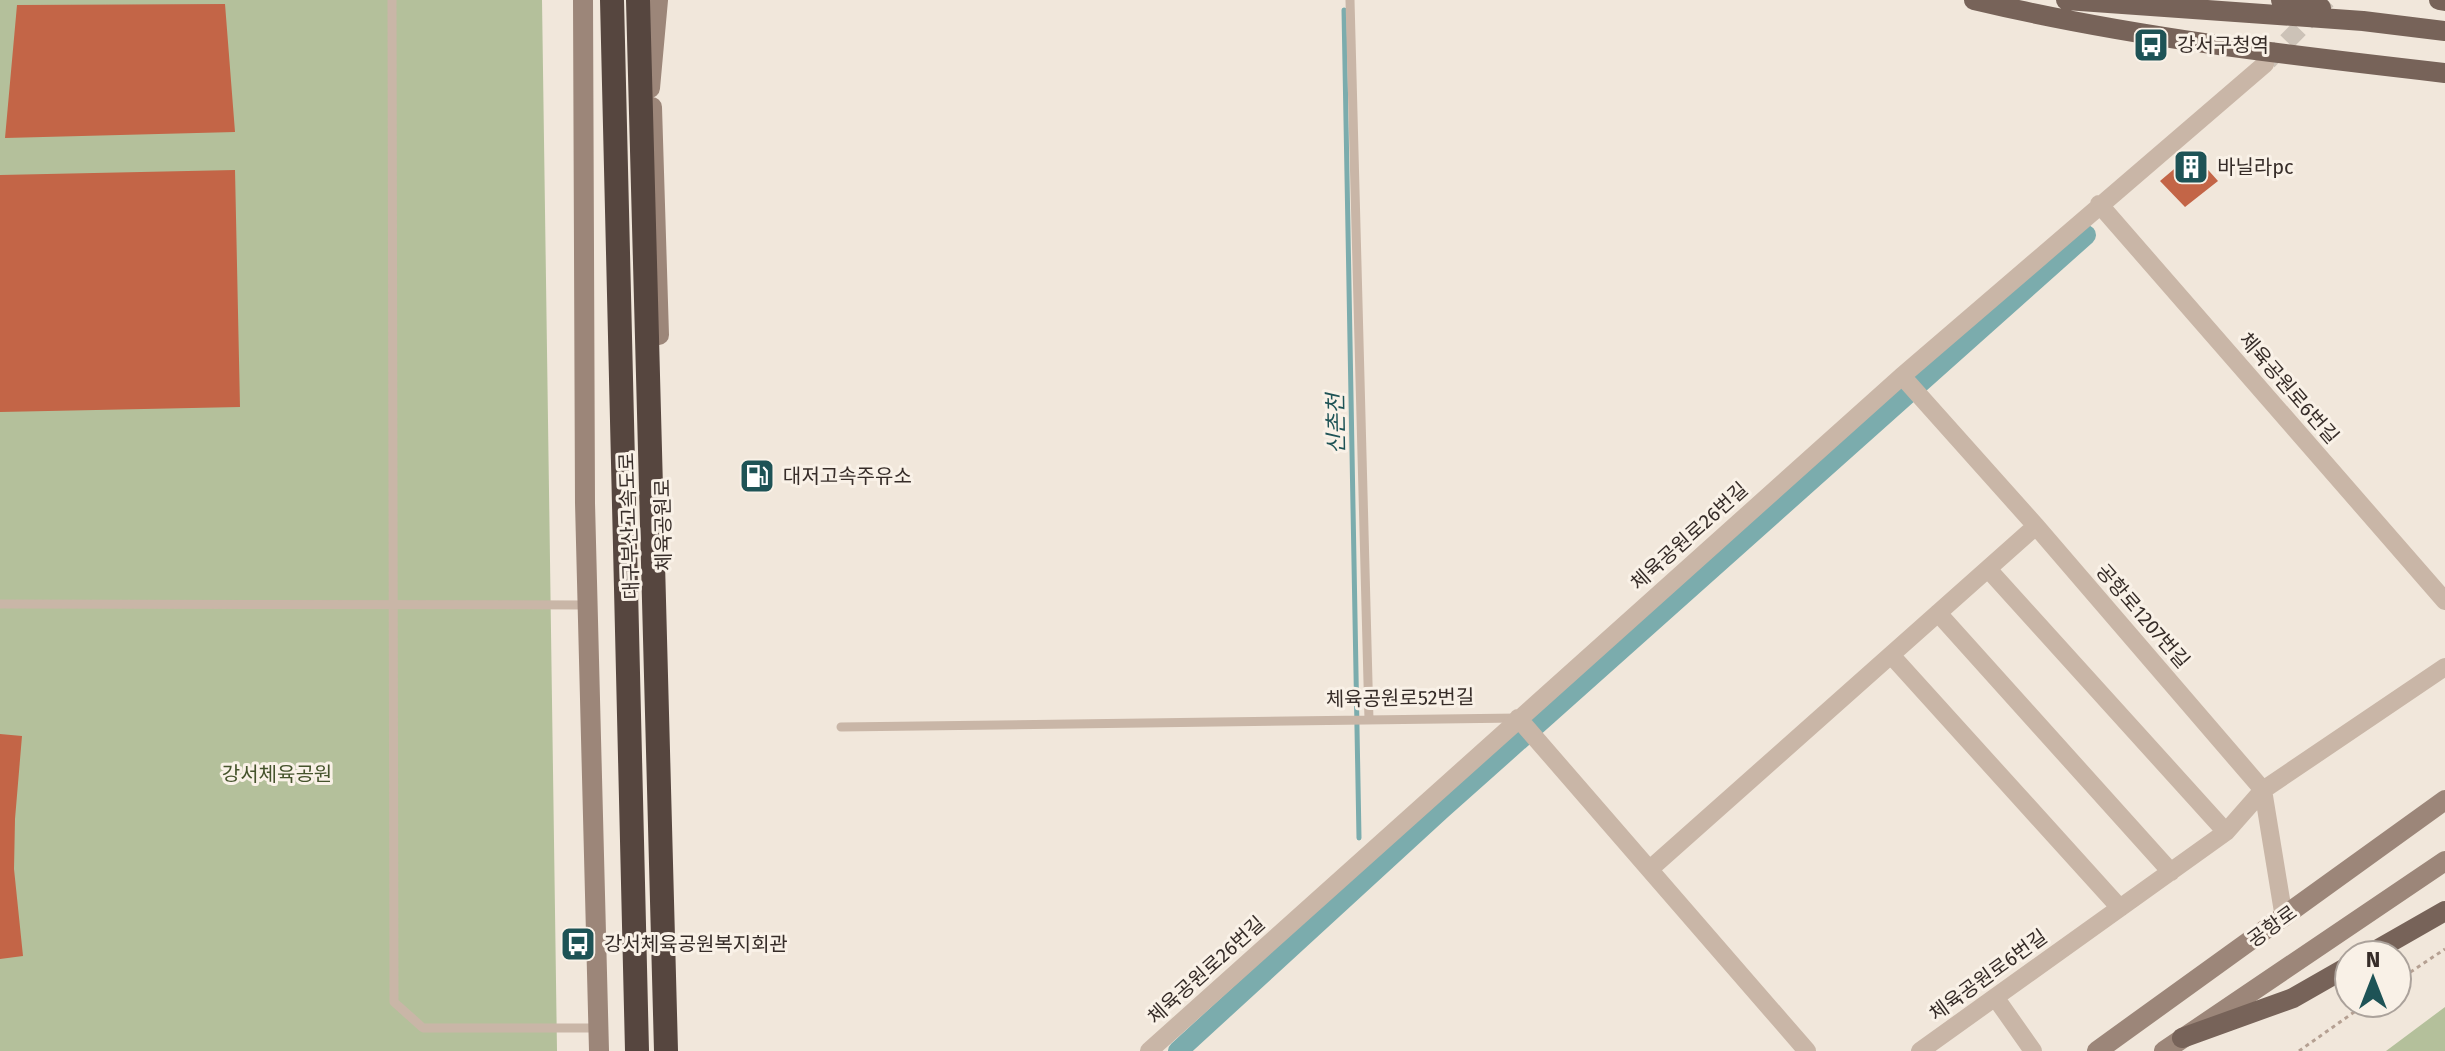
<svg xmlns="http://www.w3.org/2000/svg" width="2445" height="1051" font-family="'Fira Sans','Noto Sans KR',sans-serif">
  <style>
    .green { fill: #b4c09b }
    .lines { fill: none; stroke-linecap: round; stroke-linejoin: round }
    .stream { stroke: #7bacad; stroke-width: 5 }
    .canal { stroke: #7bacad; stroke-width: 20 }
    .building { fill: #c36547 }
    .street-tunnel { stroke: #ccc2b7; stroke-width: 18; stroke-dasharray: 18 9; stroke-linecap: butt }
    .path { stroke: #b5a092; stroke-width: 3; stroke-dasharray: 4 4; stroke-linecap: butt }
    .lane { stroke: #c9b6a7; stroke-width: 9 }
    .street { stroke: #c9b6a7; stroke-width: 18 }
    .secondary { stroke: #9c8679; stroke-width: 20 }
    .primary { stroke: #776359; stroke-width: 20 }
    .highway { stroke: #56463f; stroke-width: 24 }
    .labels { text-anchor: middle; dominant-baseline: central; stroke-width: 6; stroke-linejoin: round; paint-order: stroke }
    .poi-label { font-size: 20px; fill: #362c28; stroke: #f9f1e7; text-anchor: start }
    .street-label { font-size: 20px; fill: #362c28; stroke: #f9f1e7 }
    .park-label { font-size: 20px; fill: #45532c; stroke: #f9f1e7 }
    .water-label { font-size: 22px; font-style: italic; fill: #1e5356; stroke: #f9f1e7 }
  </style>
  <rect width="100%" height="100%" fill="#f1e7db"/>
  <path class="green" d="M 0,0 L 542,0 L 557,1051 L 0,1051 Z
    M 2445,1007 L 2445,1051 L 2386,1051 Z"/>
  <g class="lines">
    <path class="stream" d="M 1344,10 L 1359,838
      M 1360,872 L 1360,885"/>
    <path class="canal" d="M 1178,1051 L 1441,810 L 2086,235"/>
  </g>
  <path class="building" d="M 225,4 L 235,132 L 5,138 L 17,5 Z
    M 2193,153 L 2218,181 L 2185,207 L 2160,181 Z
    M 235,170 L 240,407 L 0,412 L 0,175 Z
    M 0,734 L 22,736 L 15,819 L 14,869 L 23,956 L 0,959 Z"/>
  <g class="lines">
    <path class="street-tunnel" d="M 2268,61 L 2327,0"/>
    <path class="path" d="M 2397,981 L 2445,949
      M 2299,1051 L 2367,1003"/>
    <path class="lane" d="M 392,0 L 394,1002 L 423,1028 L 598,1028
      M 1350,0 L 1369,720
      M 0,604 L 588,605
      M 841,727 L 1518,718"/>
    <path class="street" d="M 2099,204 L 2445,601
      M 1902,376 L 2036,526 L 2263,790 L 2284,918
      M 1988,569 L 2226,832
      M 1938,613 L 2171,872
      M 1891,655 L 2120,908
      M 1518,718 L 1807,1051
      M 1650,869 L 2036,526
      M 1995,997 L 2033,1051
      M 1149,1051 L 1902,376 L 2265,64
      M 1920,1051 L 2226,832 L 2263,790 L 2445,667"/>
    <path class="secondary" d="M 583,0 L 585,503 L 599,1051
      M 650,88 L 658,0
      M 652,107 L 659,335
      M 2097,1051 L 2445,800
      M 2164,1051 L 2445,861"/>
    <path class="primary" d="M 1974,0 C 2129,37 2287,55 2445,73
      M 2066,0 L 2363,21 L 2445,31
      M 2281,0 L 2321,8
      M 2439,0 L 2445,1
      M 2368,955 L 2445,911
      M 2182,1038 L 2293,998 L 2349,966"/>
    <path class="highway" d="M 612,0 L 637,1051
      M 638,0 L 666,1051"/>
  </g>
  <defs>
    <symbol id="bus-square" viewBox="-11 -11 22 22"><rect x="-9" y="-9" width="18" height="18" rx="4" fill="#1e5356" stroke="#f9f1e7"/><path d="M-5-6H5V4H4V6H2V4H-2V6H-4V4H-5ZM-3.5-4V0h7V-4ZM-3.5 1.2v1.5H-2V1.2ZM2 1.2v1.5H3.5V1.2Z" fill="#fff"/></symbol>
    <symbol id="building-square" viewBox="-11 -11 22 22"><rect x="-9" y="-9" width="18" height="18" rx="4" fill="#1e5356" stroke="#f9f1e7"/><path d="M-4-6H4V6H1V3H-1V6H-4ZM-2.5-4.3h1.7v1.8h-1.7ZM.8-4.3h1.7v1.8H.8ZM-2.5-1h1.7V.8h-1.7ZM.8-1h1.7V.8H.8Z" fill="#fff"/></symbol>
    <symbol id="fuel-square" viewBox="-11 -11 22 22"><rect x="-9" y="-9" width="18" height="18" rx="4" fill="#1e5356" stroke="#f9f1e7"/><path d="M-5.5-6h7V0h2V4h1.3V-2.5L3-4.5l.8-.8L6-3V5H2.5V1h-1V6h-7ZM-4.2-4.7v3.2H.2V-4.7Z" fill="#fff"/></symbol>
  </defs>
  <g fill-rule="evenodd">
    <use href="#bus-square" x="2131" y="25" width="40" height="40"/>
    <use href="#building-square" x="2171" y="147" width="40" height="40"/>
    <use href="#fuel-square" x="737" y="456" width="40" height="40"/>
    <use href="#bus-square" x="558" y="924" width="40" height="40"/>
  </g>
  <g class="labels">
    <g class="poi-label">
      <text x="2177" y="45">강서구청역</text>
      <text x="2217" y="167">바닐라pc</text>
      <text x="783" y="476">대저고속주유소</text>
      <text x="604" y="944">강서체육공원복지회관</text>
    </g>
    <g class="street-label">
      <text transform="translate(2289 388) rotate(49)">체육공원로6번길</text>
      <text transform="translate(663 525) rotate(-91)">체육공원로</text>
      <text transform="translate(629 526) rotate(-92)">대구부산고속도로</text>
      <text transform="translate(1689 536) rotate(-42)">체육공원로26번길</text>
      <text transform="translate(2143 616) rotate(49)">공항로1207번길</text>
      <text transform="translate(1400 698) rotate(-1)">체육공원로52번길</text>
      <text transform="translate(2272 926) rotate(-36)">공항로</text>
      <text transform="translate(1206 970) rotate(-42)">체육공원로26번길</text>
      <text transform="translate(1988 975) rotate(-36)">체육공원로6번길</text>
    </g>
    <g class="park-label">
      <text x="277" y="774">강서체육공원</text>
    </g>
    <g class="water-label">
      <text transform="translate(1336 424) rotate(-91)">신촌천</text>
    </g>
  </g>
  <g transform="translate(2373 979)"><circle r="38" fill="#f9f1e7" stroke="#aba29b" stroke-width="2"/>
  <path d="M0-6L14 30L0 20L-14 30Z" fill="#1e5356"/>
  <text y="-12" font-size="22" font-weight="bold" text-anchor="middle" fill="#362c28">N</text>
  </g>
</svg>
